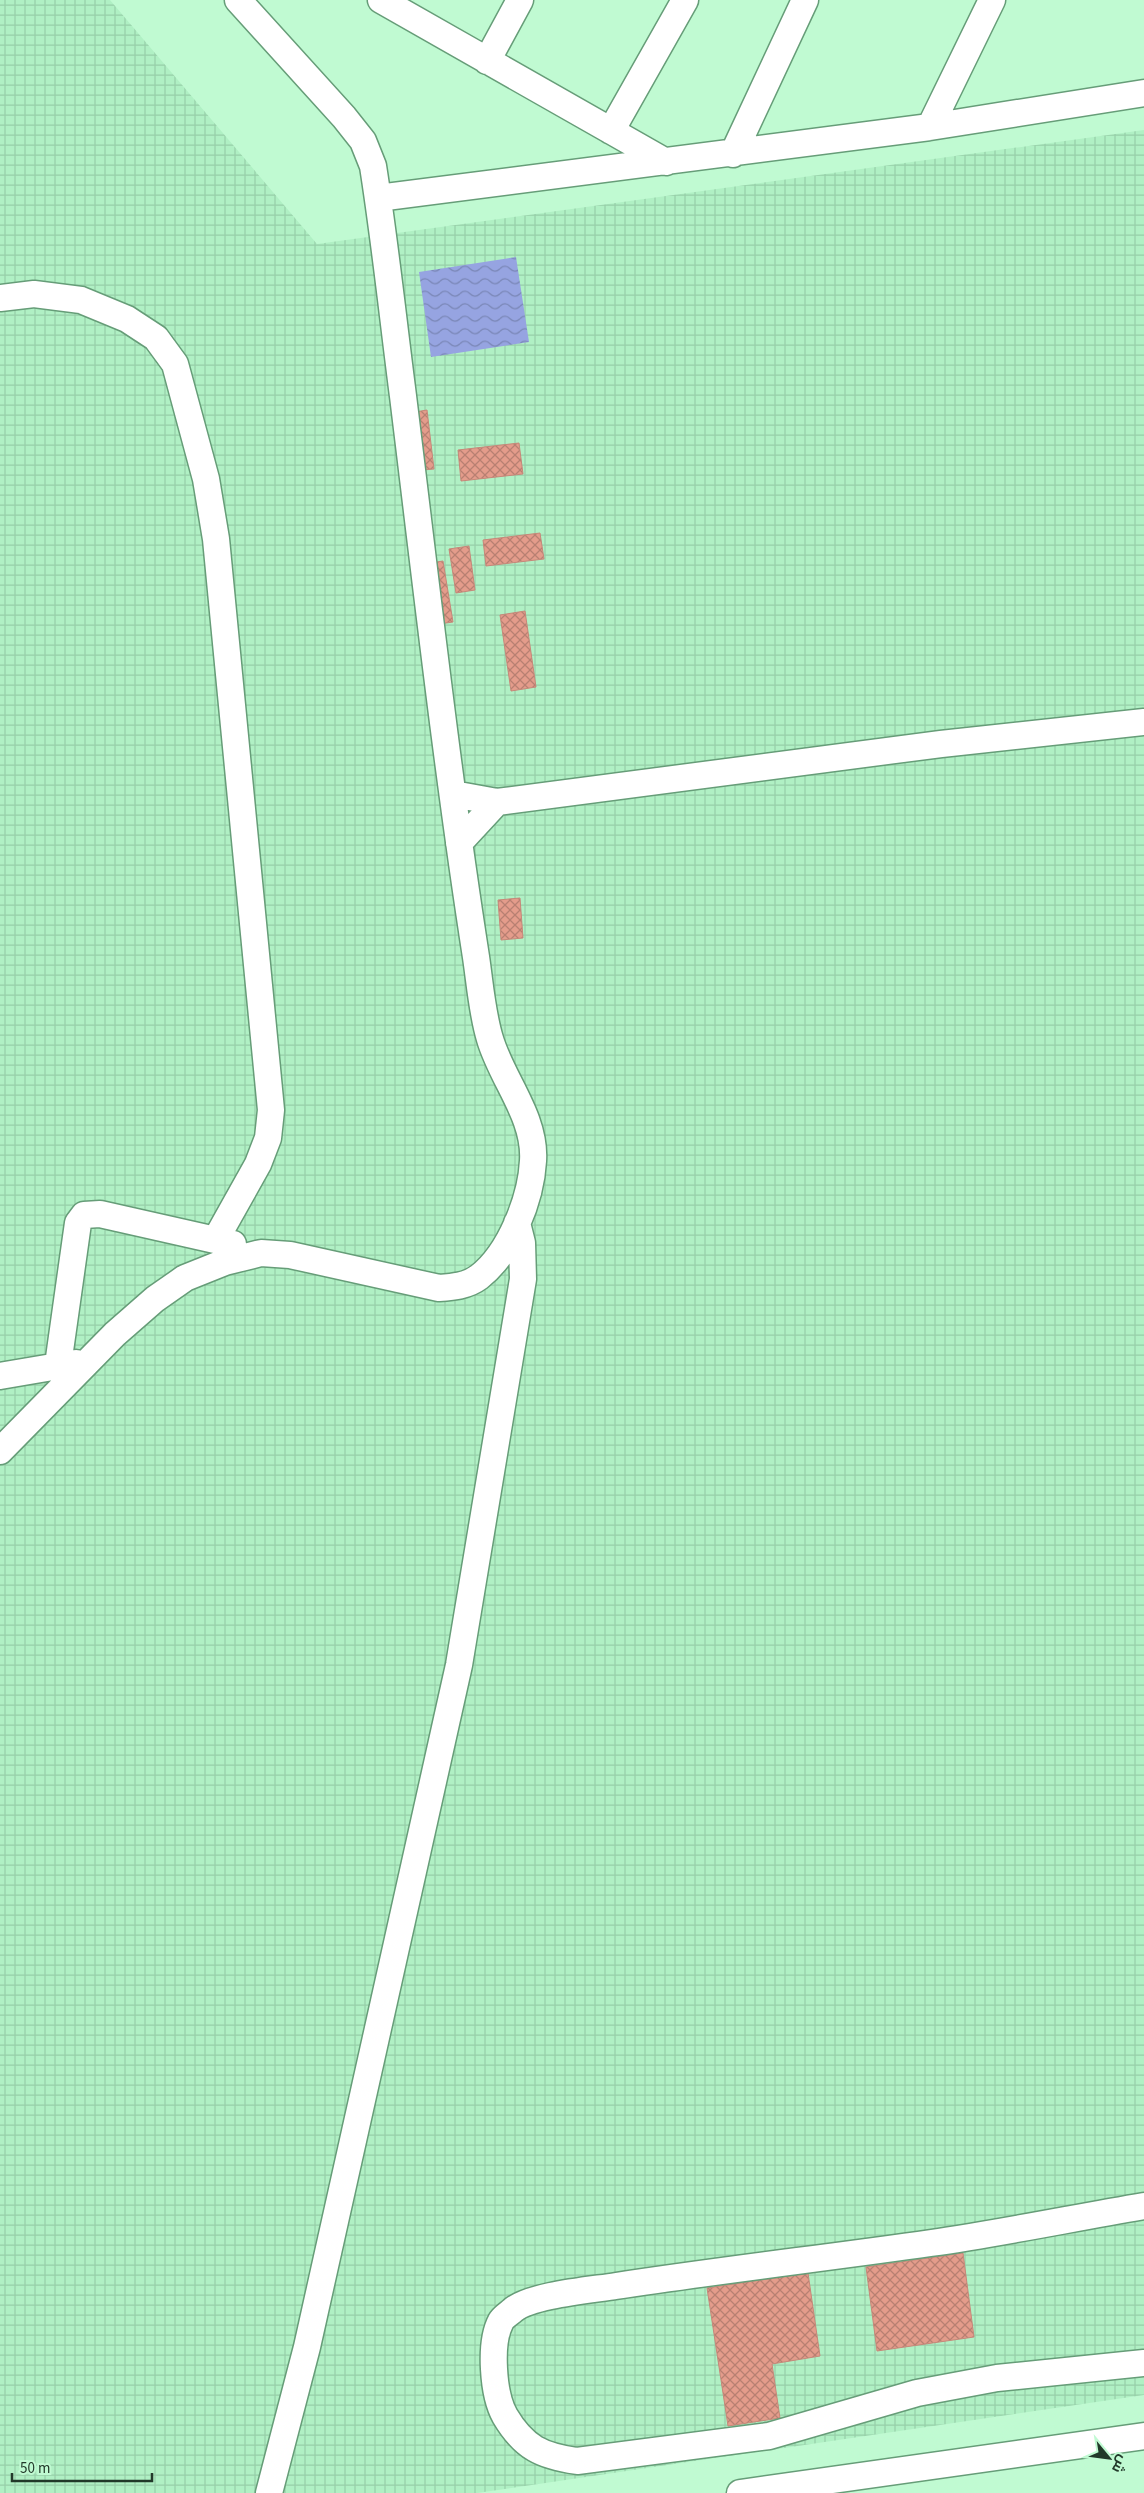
<svg xmlns="http://www.w3.org/2000/svg" width="1144" height="2493" font-family="'Source Sans 3',Cairo,sans-serif">
  <style>
    .industrial { fill: url(#industrial-grid) }
    .water { fill: url(#water-waves) }
    .building { fill: url(#building-cross-hatch); stroke: #c68879 }
    .lines { fill: none; stroke-linecap: round; stroke-linejoin: round }
    .minor-casing { stroke: #669d78; stroke-width: 29 }
    .minor { stroke: #fff; stroke-width: 26 }
  </style>
  <defs>
    <pattern id="industrial-grid" width="8" height="8" patternUnits="userSpaceOnUse" patternTransform="scale(1.25)"><rect width="8" height="8" fill="#b0f0c4"/><path d="M0 4h8M4 0v8" fill="none" stroke="#97cfa9"/></pattern>
    <pattern id="water-waves" width="16" height="10" patternUnits="userSpaceOnUse" patternTransform="scale(1.25)"><rect width="16" height="10" fill="#96a4e1"/><path d="M0 5q4-4 8 0t8 0" fill="none" stroke="#7a87b7"/></pattern>
    <pattern id="building-cross-hatch" width="8" height="8" patternUnits="userSpaceOnUse" patternTransform="scale(1.25)"><rect width="8" height="8" fill="#e49c8b"/><path d="M0 0l8 8M0 8l8-8" fill="none" stroke="#b88072"/></pattern>
  </defs>
  <rect width="100%" height="100%" fill="#c0fad2"/>
  <path class="industrial" d="M 0,0 L 110,0 L 317,244 L 1144,130 L 1144,2395 L 477,2493 L 0,2493 Z"/>
  <path class="water" d="M 516,257 L 529,342 L 431,357 L 419,272 Z"/>
  <path class="building" d="M 427,410 L 434,469 L 423,470 L 415,412 Z
    M 519,443 L 523,474 L 461,481 L 458,450 Z
    M 540,533 L 544,559 L 486,566 L 483,540 Z
    M 469,546 L 475,590 L 456,593 L 449,549 Z
    M 443,561 L 453,622 L 439,624 L 430,563 Z
    M 525,611 L 536,687 L 511,691 L 500,615 Z
    M 520,898 L 523,938 L 501,940 L 498,900 Z
    M 963,2253 L 974,2337 L 877,2351 L 866,2267 Z
    M 808,2273 L 820,2356 L 772,2364 L 780,2418 L 728,2426 L 707,2288 Z"/>
  <g class="lines">
    <defs>
      <path id="minor" d="M 381,0 L 666,162
        M 487,61 L 520,0
        M 930,127 L 992,0
        M 611,131 L 685,0
        M 733,154 L 805,0
        M 378,198 L 930,127 L 1144,93
        M 0,298 L 34,294 L 81,300 L 127,319 L 156,338 L 175,364 L 206,479 L 216,539 L 271,1110 L 268,1138 L 258,1164 L 216,1239
        M 453,794 L 497,802 L 941,744 L 1144,722
        M 459,843 L 497,802
        M 58,1365 L 78,1223 L 84,1215 L 100,1214 L 233,1244
        M 0,1376 L 76,1363
        M 0,1451 L 115,1334 L 155,1299 L 185,1278 L 225,1262 L 261,1253 L 290,1255 L 439,1288 C 453,1287 467,1286 479,1277 C 510,1253 531,1199 533,1161 C 536,1117 502,1080 490,1039 C 482,1013 480,984 476,957 C 447,771 426,583 403,396 C 393,319 385,242 373,166 L 363,141 L 344,117 L 238,0
        M 1144,2206 C 1073,2218 1002,2233 931,2243 C 826,2258 721,2270 616,2286 C 591,2290 531,2295 513,2310 C 510,2313 503,2317 501,2321 C 489,2343 493,2395 505,2416 C 524,2448 542,2456 577,2461 L 769,2436 L 917,2393 L 997,2378 L 1144,2363
        M 269,2493 L 307,2347 L 459,1665 L 523,1279 L 522,1243 L 517,1223
        M 740,2493 L 1144,2436"/>
    </defs>
    <use href="#minor" class="minor-casing"/>
    <use href="#minor" class="minor"/>
  </g>
  <g transform="translate(1109 2458) rotate(119)" stroke="#c0fad2" stroke-width="4" paint-order="stroke">
  <path d="M0-4L9 19L0 12L-9 19Z" fill="#22392a"/>
  <text y="-8" font-size="14" font-weight="bold" text-anchor="middle" fill="#22392a">ش</text>
  </g>
  <path d="M12 2473v8h140v-8" fill="none" stroke="#22392a" stroke-width="2.5"/>
  <text x="20" y="2473" font-size="15" fill="#22392a" stroke="#c0fad2" stroke-width="4" paint-order="stroke">50 m</text>
</svg>
